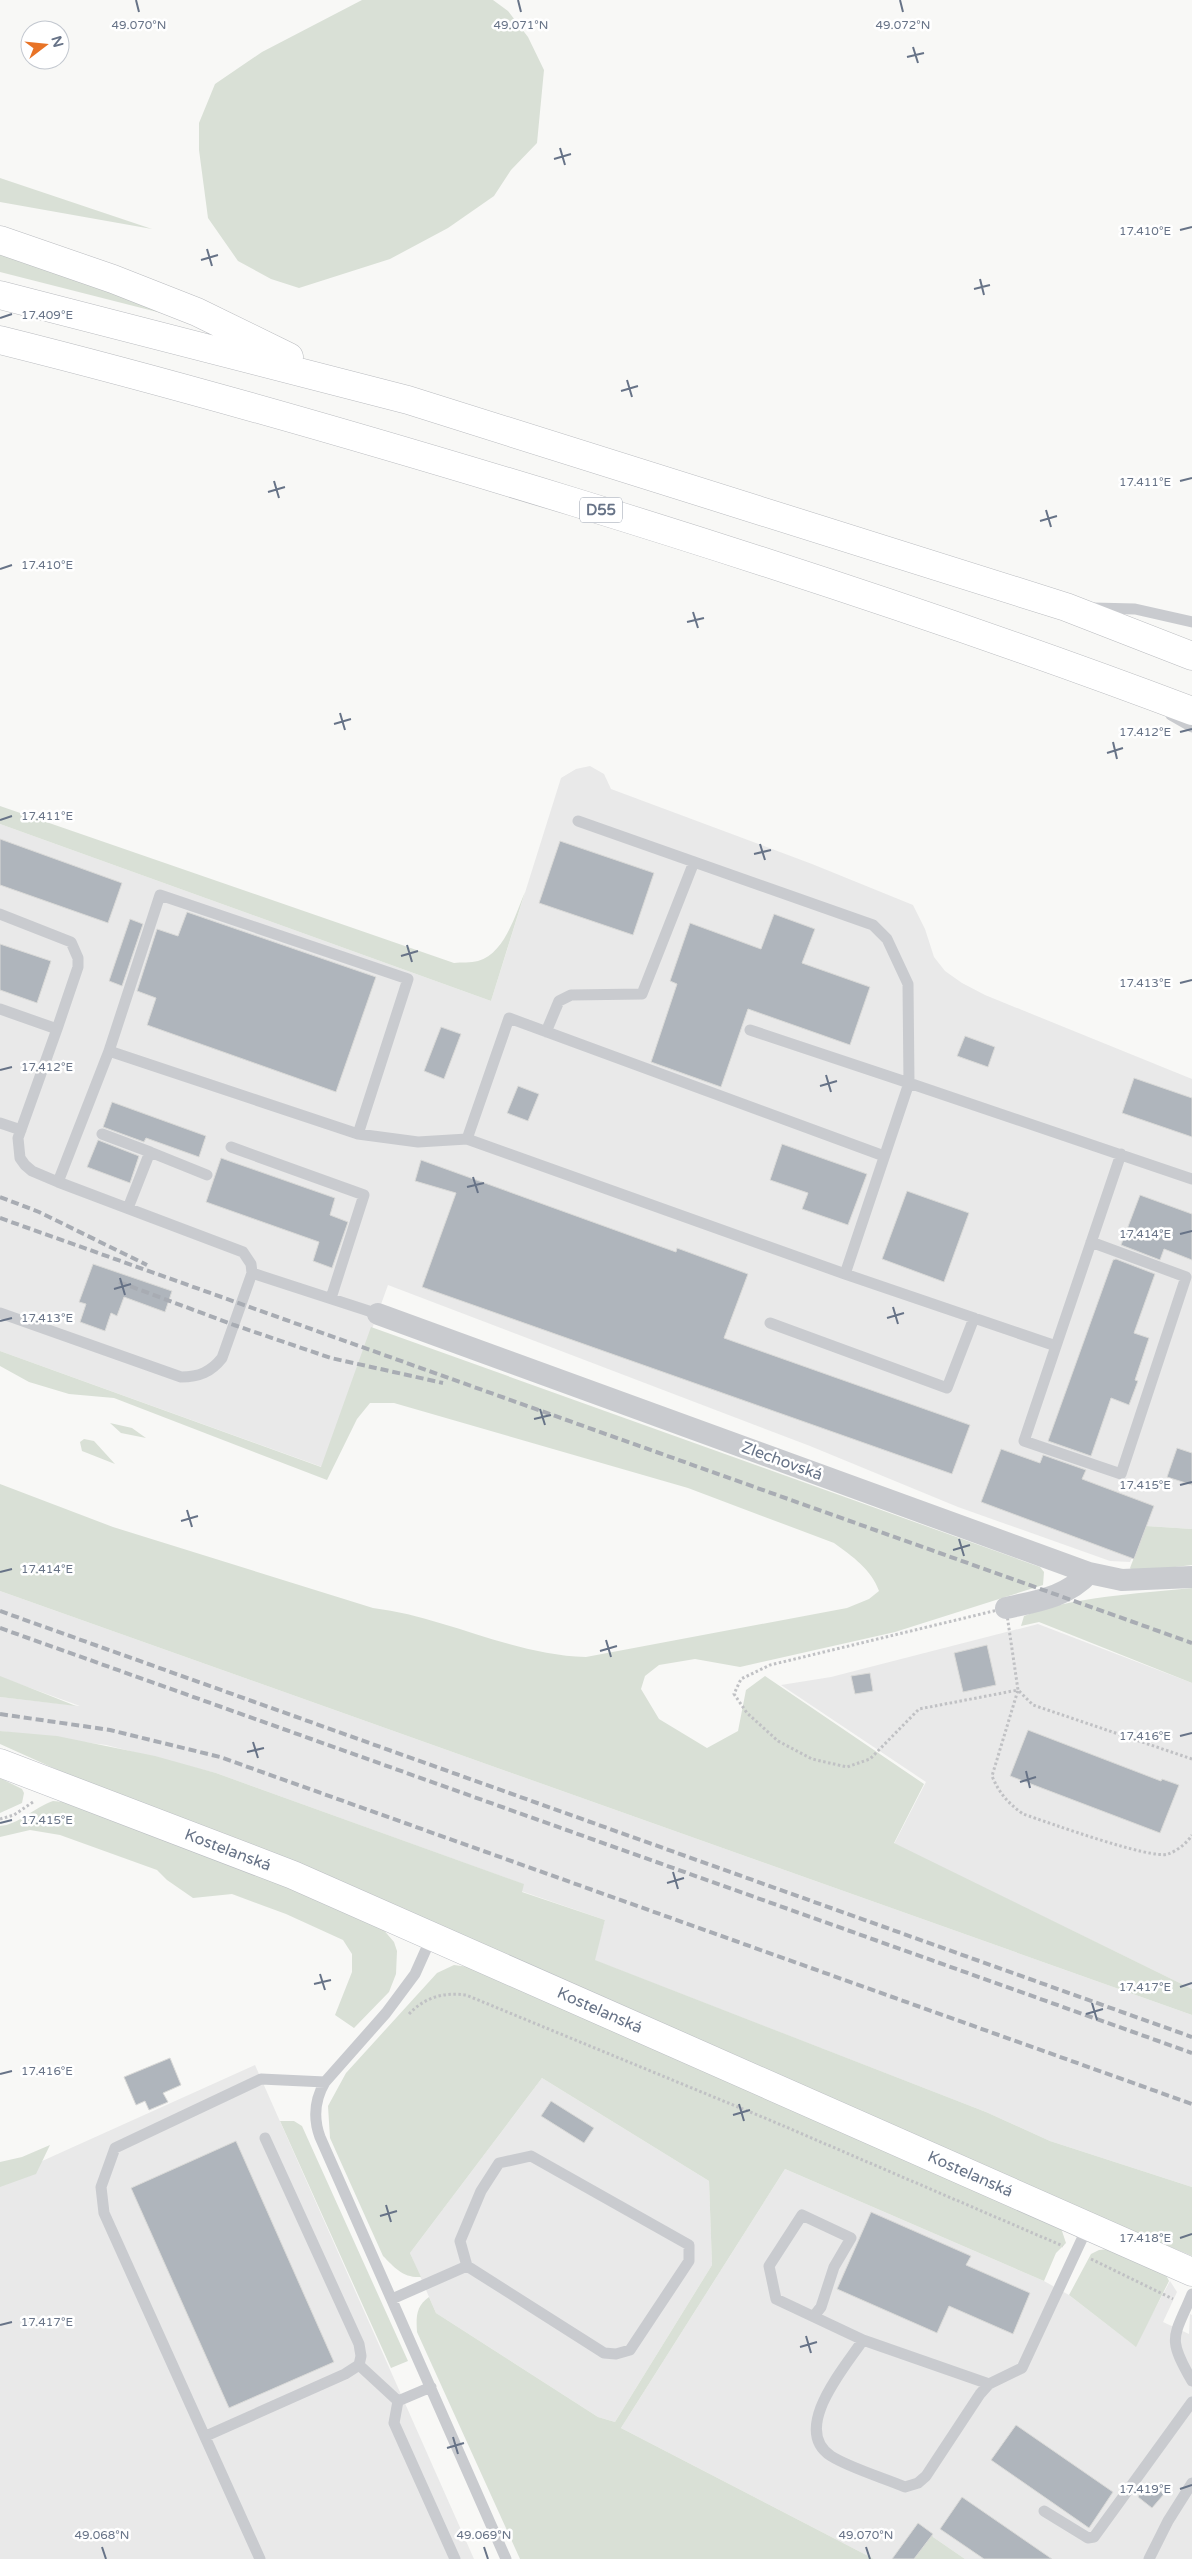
<svg xmlns="http://www.w3.org/2000/svg" width="1192" height="2559" font-family="'Varela Round',sans-serif">
  <style>
    .built { fill: #e9e9e9 }
    .green { fill: #d9e0d6 }
    .building { fill: #afb5bc; stroke: #dadad8 }
    .lines { fill: none; stroke-linecap: round; stroke-linejoin: round }
    .secondary-casing { stroke: #bbbec3; stroke-width: 29 }
    .highway-casing { stroke: #b9bbbf; stroke-width: 29 }
    .path { stroke: #c0c1c4; stroke-width: 3; stroke-dasharray: 2.5 2.5; stroke-linecap: butt }
    .lane { stroke: #c9cbcf; stroke-width: 11 }
    .street { stroke: #c9cbcf; stroke-width: 22 }
    .secondary { stroke: #fff; stroke-width: 28 }
    .highway { stroke: #fff; stroke-width: 28 }
    .rail { stroke: #a8acb3; stroke-width: 4; stroke-dasharray: 8 4; stroke-linecap: butt }
    .ticks { fill: none; stroke: #677387; stroke-width: 2 }
    .labels { text-anchor: middle; dominant-baseline: central; stroke-width: 5; stroke-linejoin: round; paint-order: stroke }
    .shield { fill: #fff; stroke: #959dab; stroke-width: 1 }
    .shield-label { font-size: 15px; font-weight: bold; fill: #677387 }
    .street-label { font-size: 16px; fill: #677387; stroke: #fff }
    .ticks-label { font-size: 12px; text-anchor: middle; fill: #677387; stroke: #fff; stroke-width: 5; stroke-linejoin: round; paint-order: stroke }
  </style>
  <rect width="100%" height="100%" fill="#f8f8f6"/>
  <path class="built" d="M 590,766 L 604,774 L 611,789 L 812,864 L 913,905 L 925,929 L 934,957 L 945,971 L 962,983 L 985,995 L 1192,1079 L 1192,1529 L 1146,1526 L 1130,1562 L 1110,1561 L 958,1507 L 810,1446 L 388,1285 L 322,1467 L 0,1351 L 0,824 L 491,1001 L 561,778 L 576,769 Z
    M 0,1591 L 1192,2015 L 1192,2187 L 1050,2141 L 986,2112 L 594,1960 L 605,1920 L 521,1891 L 523,1884 L 216,1773 L 106,1745 L 0,1731 L 0,1697 L 80,1706 L 0,1677 Z
    M 1038,1624 L 1192,1683 L 1192,1989 L 894,1844 L 926,1782 L 781,1685 L 831,1677 Z
    M 255,2065 L 474,2559 L 0,2559 L 0,2180 Z
    M 542,2078 L 709,2181 L 712,2265 L 615,2422 L 598,2417 L 436,2313 L 410,2253 Z
    M 785,2169 L 1044,2281 L 1069,2295 L 1135,2346 L 1170,2281 L 1177,2292 L 1163,2322 L 1189,2334 L 1190,2314 L 1192,2315 L 1192,2559 L 965,2559 L 933,2537 L 914,2559 L 874,2559 L 621,2428 Z"/>
  <path class="green" d="M 362,0 L 493,0 L 508,11 L 528,37 L 544,70 L 537,143 L 511,170 L 494,196 L 448,228 L 390,259 L 299,288 L 271,279 L 238,261 L 208,218 L 199,150 L 199,123 L 215,84 L 262,52 Z
    M 0,178 L 152,229 L 0,202 Z
    M 0,251 L 177,317 L 0,272 Z
    M 0,806 L 454,963 C 461,962 471,963 478,961 C 505,953 515,915 525,892 L 491,1001 L 0,824 Z
    M 371,1327 L 1040,1567 L 1044,1572 L 1043,1585 L 895,1632 L 740,1667 L 695,1659 L 659,1665 L 645,1676 L 641,1689 L 659,1719 L 707,1748 L 738,1731 L 746,1690 L 765,1676 L 924,1784 L 894,1843 L 1192,1989 L 1192,2015 L 0,1591 L 0,1484 L 113,1527 L 373,1608 C 446,1617 512,1655 586,1657 L 847,1608 L 869,1599 L 879,1591 C 872,1570 852,1556 834,1543 L 688,1488 L 394,1403 L 370,1403 L 357,1419 L 327,1480 L 114,1398 L 69,1394 L 29,1382 L 0,1366 L 0,1351 L 321,1467 Z
    M 110,1423 L 132,1428 L 146,1438 L 121,1433 Z
    M 84,1439 L 94,1441 L 115,1464 L 82,1451 L 80,1442 Z
    M 1146,1526 L 1192,1529 L 1192,1565 L 1133,1572 L 1130,1568 Z
    M 1192,1588 L 1192,1683 L 1039,1622 L 1021,1626 L 1024,1616 C 1074,1596 1138,1594 1192,1588 Z
    M 0,1676 L 76,1706 L 0,1697 Z
    M 0,1731 L 57,1736 L 155,1756 L 216,1773 L 524,1884 L 522,1892 L 605,1920 L 595,1960 L 986,2112 L 1050,2141 L 1192,2187 L 1192,2256 L 962,2159 L 502,1953 L 204,1826 L 89,1784 L 0,1744 Z
    M 0,1778 L 22,1789 L 24,1793 L 22,1803 L 0,1813 Z
    M 53,1801 L 64,1802 L 303,1893 L 382,1928 L 394,1942 L 397,1951 L 396,1974 L 389,1992 L 354,2028 L 335,2015 L 352,1972 L 352,1954 L 343,1940 L 286,1914 L 232,1894 L 193,1898 L 167,1880 L 157,1870 L 60,1835 L 30,1830 L 0,1837 L 0,1826 C 18,1825 35,1807 53,1801 Z
    M 454,1965 L 469,1967 L 1061,2228 L 1066,2243 L 1056,2253 L 1044,2281 L 785,2169 L 621,2428 L 874,2559 L 520,2559 L 417,2332 C 416,2317 416,2306 429,2297 L 436,2313 L 598,2417 L 615,2422 L 712,2265 L 709,2181 L 542,2078 L 410,2253 L 421,2277 C 403,2278 395,2268 383,2256 L 330,2138 L 328,2106 L 346,2073 L 437,1973 Z
    M 280,2121 L 294,2121 L 302,2126 L 408,2361 L 391,2368 Z
    M 50,2145 L 36,2174 L 0,2187 L 0,2162 L 22,2157 Z
    M 1109,2249 L 1166,2275 L 1169,2281 L 1136,2347 L 1069,2295 L 1091,2254 L 1099,2250 Z
    M 931,2534 L 933,2537 L 965,2559 L 914,2559 Z"/>
  <path class="building" d="M 0,839 L 122,883 L 108,923 L 0,885 Z
    M 560,841 L 654,873 L 633,935 L 539,903 Z
    M 187,912 L 376,977 L 336,1092 L 147,1025 L 156,998 L 137,991 L 157,929 L 178,936 Z
    M 774,914 L 815,929 L 802,963 L 870,987 L 850,1045 L 748,1009 L 721,1087 L 651,1062 L 677,984 L 670,981 L 690,923 L 761,949 Z
    M 130,919 L 143,924 L 122,986 L 109,981 Z
    M 0,944 L 51,961 L 37,1003 L 0,990 Z
    M 441,1027 L 461,1034 L 444,1079 L 424,1071 Z
    M 965,1036 L 995,1047 L 988,1067 L 957,1056 Z
    M 1134,1078 L 1192,1098 L 1192,1137 L 1122,1113 Z
    M 518,1086 L 539,1094 L 528,1121 L 507,1113 Z
    M 112,1102 L 206,1136 L 199,1157 L 146,1138 L 144,1142 L 103,1127 Z
    M 98,1140 L 139,1156 L 130,1183 L 87,1167 Z
    M 782,1144 L 867,1174 L 848,1225 L 802,1209 L 808,1193 L 770,1180 Z
    M 221,1158 L 335,1198 L 330,1215 L 348,1222 L 332,1268 L 313,1261 L 319,1242 L 206,1202 Z
    M 421,1160 L 676,1252 L 677,1248 L 748,1274 L 724,1338 L 970,1425 L 952,1474 L 422,1287 L 456,1193 L 415,1181 Z
    M 907,1191 L 969,1213 L 944,1282 L 882,1259 Z
    M 1140,1195 L 1192,1214 L 1192,1260 L 1164,1249 L 1160,1260 L 1121,1245 Z
    M 1116,1259 L 1155,1274 L 1134,1333 L 1149,1338 L 1135,1380 L 1138,1381 L 1129,1405 L 1111,1398 L 1091,1456 L 1048,1441 L 1113,1260 Z
    M 93,1264 L 172,1291 L 165,1312 L 124,1297 L 117,1316 L 111,1313 L 105,1331 L 80,1322 L 86,1304 L 79,1302 Z
    M 1177,1448 L 1192,1453 L 1192,1485 L 1167,1477 Z
    M 1001,1449 L 1040,1463 L 1043,1455 L 1086,1470 L 1082,1479 L 1154,1506 L 1134,1559 L 981,1502 Z
    M 987,1645 L 996,1685 L 963,1692 L 954,1653 Z
    M 870,1673 L 873,1691 L 855,1694 L 851,1676 Z
    M 1028,1730 L 1161,1781 L 1162,1779 L 1179,1785 L 1160,1833 L 1010,1776 Z
    M 170,2058 L 181,2085 L 163,2093 L 168,2102 L 149,2110 L 145,2101 L 136,2105 L 124,2077 Z
    M 551,2101 L 594,2128 L 584,2143 L 541,2116 Z
    M 236,2141 L 334,2362 L 229,2408 L 131,2188 Z
    M 871,2212 L 971,2256 L 966,2265 L 1030,2293 L 1013,2334 L 949,2306 L 937,2333 L 837,2289 Z
    M 1016,2425 L 1113,2492 L 1089,2528 L 991,2460 Z
    M 1148,2482 L 1164,2494 L 1152,2508 L 1138,2497 Z
    M 962,2497 L 1052,2559 L 984,2559 L 940,2529 Z
    M 918,2523 L 933,2534 L 914,2559 L 892,2559 Z"/>
  <g class="lines">
    <defs>
      <g id="secondary">
        <path id="s1" d="M 0,1763 L 293,1875 L 1192,2272"/>
      </g>
      <path id="highway" d="M 0,240 L 113,279 L 197,312 L 289,357
        M 0,295 L 408,400 L 1066,607 L 1192,656
        M 0,340 C 193,388 384,444 574,502 C 782,566 988,634 1192,711"/>
    </defs>
    <use href="#secondary" class="secondary-casing"/>
    <use href="#highway" class="highway-casing"/>
    <path class="path" d="M 1006,1608 L 1018,1690 L 919,1709 L 870,1759 L 847,1767 L 812,1759 L 778,1741 L 747,1713 L 734,1694 L 741,1679 L 770,1665 Z
      M 1192,1759 L 1033,1705 L 1018,1690 L 992,1776 C 999,1793 1008,1803 1023,1814 C 1047,1822 1151,1860 1168,1854 C 1177,1851 1187,1843 1192,1835
      M 0,1819 L 14,1815 L 33,1802
      M 409,2014 C 425,1997 444,1992 466,1995 L 772,2121 L 1063,2246
      M 1091,2259 L 1173,2299"/>
    <path class="lane" d="M 1093,608 L 1135,609 L 1192,622
      M 1171,715 L 1192,727
      M 578,821 L 873,925 L 887,939 L 908,984 L 909,1083 L 750,1030
      M 0,914 L 71,942 L 78,958 L 78,967 L 57,1029 L 0,1009
      M 57,1029 L 18,1138 L 20,1158 L 25,1165 L 32,1171 L 58,1182
      M 546,1032 L 559,1001 L 571,995 L 642,994 L 694,862
      M 109,1051 L 160,895 L 408,979 L 358,1134
      M 0,1123 L 21,1130
      M 102,1134 L 150,1152
      M 231,1147 L 364,1195 L 331,1298
      M 1121,1154 L 1056,1346 L 845,1274 L 909,1083 L 1192,1179
      M 128,1208 L 150,1152 L 207,1175
      M 252,1273 L 378,1314
      M 845,1274 L 467,1139 L 509,1018 L 884,1156
      M 0,1313 L 181,1377 C 199,1377 211,1372 222,1358 L 252,1273 L 251,1264 L 243,1252 L 58,1182 L 109,1051 L 358,1134 L 418,1142 L 467,1139
      M 770,1323 L 947,1388 L 974,1318
      M 1056,1346 L 1024,1441 L 1121,1474 L 1186,1277 L 1091,1242
      M 432,1936 L 415,1974 L 386,2013 L 325,2082 C 315,2099 313,2118 320,2137 L 506,2559
      M 1192,2294 C 1174,2338 1166,2336 1192,2381
      M 392,2299 L 467,2266 L 460,2241 L 481,2191 L 499,2163 L 531,2156 L 689,2245 L 689,2261 L 630,2350 L 616,2354 L 604,2353 L 467,2266
      M 814,2316 L 821,2307 L 834,2267 L 851,2238 L 802,2215 L 769,2266 L 776,2299 L 863,2340 L 989,2384 L 1022,2368 L 1088,2226
      M 863,2340 C 846,2366 790,2429 831,2456 C 850,2468 884,2478 905,2487 L 918,2483 L 926,2476 L 980,2394 L 989,2384
      M 359,2365 L 398,2401 L 431,2387
      M 398,2401 L 394,2423 L 455,2559
      M 206,2436 L 345,2374 L 359,2365 L 361,2356 L 359,2344 L 265,2138
      M 1044,2511 L 1088,2538 L 1094,2537 L 1192,2402
      M 260,2559 L 104,2213 L 101,2187 L 115,2148 L 261,2079 L 325,2082
      M 1149,2559 L 1168,2521 L 1192,2483"/>
    <path class="street" d="M 378,1314 L 1089,1573 L 1122,1580 L 1192,1577
      M 1006,1608 C 1037,1601 1067,1597 1089,1573"/>
    <use href="#secondary" class="secondary"/>
    <use href="#highway" class="highway"/>
    <path class="rail" d="M 0,1197 L 39,1212 L 147,1265
      M 0,1218 L 1192,1643
      M 119,1282 L 234,1325 L 331,1358 L 443,1383
      M 0,1611 L 1192,2037
      M 0,1628 L 1192,2053
      M 0,1714 L 110,1730 L 220,1757 L 1192,2104"/>
  </g>
  <path class="ticks" d="M 136,0 L 139,12M 518,0 L 521,12M 900,0 L 903,12M 913,47 L 918,63M 907,57 L 924,53M 560,148 L 565,165M 554,159 L 571,154M 1180,230 L 1192,227M 207,249 L 212,266M 201,260 L 218,255M 980,279 L 984,295M 974,289 L 990,285M 0,318 L 12,314M 627,380 L 632,397M 621,391 L 638,386M 274,481 L 279,498M 1180,481 L 1192,478M 268,492 L 285,487M 1046,510 L 1051,527M 1040,521 L 1057,516M 0,569 L 12,565M 693,612 L 698,628M 687,622 L 704,618M 340,713 L 345,730M 334,724 L 351,719M 1180,732 L 1192,729M 1113,742 L 1117,759M 1107,753 L 1123,748M 0,820 L 12,816M 760,844 L 765,860M 754,854 L 771,850M 407,945 L 412,962M 401,956 L 418,951M 1180,983 L 1192,980M 0,1070 L 12,1067M 826,1075 L 831,1092M 820,1086 L 837,1081M 473,1177 L 478,1193M 467,1187 L 484,1183M 1180,1234 L 1192,1231M 120,1278 L 125,1295M 114,1289 L 131,1284M 893,1307 L 898,1324M 887,1318 L 904,1313M 0,1321 L 12,1318M 540,1409 L 545,1425M 534,1419 L 551,1415M 1180,1485 L 1192,1482M 187,1510 L 192,1527M 181,1521 L 198,1516M 959,1539 L 964,1556M 953,1550 L 970,1545M 0,1572 L 12,1569M 606,1640 L 611,1657M 600,1651 L 617,1646M 1180,1736 L 1192,1733M 253,1742 L 258,1758M 247,1752 L 264,1748M 1026,1771 L 1030,1788M 1020,1782 L 1036,1777M 0,1823 L 12,1820M 673,1872 L 678,1889M 667,1883 L 684,1878M 320,1974 L 325,1990M 314,1984 L 331,1980M 1180,1987 L 1192,1983M 1092,2003 L 1097,2020M 1086,2014 L 1103,2009M 0,2074 L 12,2071M 739,2104 L 744,2121M 733,2115 L 750,2110M 386,2205 L 391,2222M 380,2216 L 397,2211M 1180,2238 L 1192,2234M 0,2325 L 12,2322M 806,2336 L 811,2353M 800,2347 L 817,2342M 453,2437 L 458,2454M 447,2448 L 464,2443M 1180,2489 L 1192,2485M 102,2547 L 106,2559M 484,2547 L 488,2559M 866,2547 L 870,2559"/>
  <g class="labels">
    <rect class="shield" x="580" y="497.5" width="42" height="25" rx="4"/>
    <g class="shield-label">
      <text x="601" y="510">D55</text>
    </g>
    <g class="street-label">
      <text transform="translate(782 1461) rotate(20)">Zlechovská</text>
      <text stroke="none"><textPath href="#s1" startOffset="244">Kostelanská</textPath></text>
      <text stroke="none"><textPath href="#s1" startOffset="649">Kostelanská</textPath></text>
      <text stroke="none"><textPath href="#s1" startOffset="1054">Kostelanská</textPath></text>
    </g>
  </g>
  <g class="ticks-label">
    <text x="139" y="29">49.070°N</text>
    <text x="521" y="29">49.071°N</text>
    <text x="903" y="29">49.072°N</text>
    <text x="1145" y="235">17.410°E</text>
    <text x="47" y="319">17.409°E</text>
    <text x="1145" y="486">17.411°E</text>
    <text x="47" y="569">17.410°E</text>
    <text x="1145" y="736">17.412°E</text>
    <text x="47" y="820">17.411°E</text>
    <text x="1145" y="987">17.413°E</text>
    <text x="47" y="1071">17.412°E</text>
    <text x="1145" y="1238">17.414°E</text>
    <text x="47" y="1322">17.413°E</text>
    <text x="1145" y="1489">17.415°E</text>
    <text x="47" y="1573">17.414°E</text>
    <text x="1145" y="1740">17.416°E</text>
    <text x="47" y="1824">17.415°E</text>
    <text x="1145" y="1991">17.417°E</text>
    <text x="47" y="2075">17.416°E</text>
    <text x="1145" y="2242">17.418°E</text>
    <text x="47" y="2326">17.417°E</text>
    <text x="1145" y="2493">17.419°E</text>
    <text x="102" y="2539">49.068°N</text>
    <text x="484" y="2539">49.069°N</text>
    <text x="866" y="2539">49.070°N</text>
  </g>
  <g transform="translate(45 45) rotate(74)"><circle r="24" fill="#ffffff" stroke="#c2c7cf"/>
  <path d="M0-4L9 19L0 12L-9 19Z" fill="#e87326"/>
  <text y="-8" font-size="14" font-weight="bold" text-anchor="middle" fill="#677387">N</text>
  </g>
</svg>
